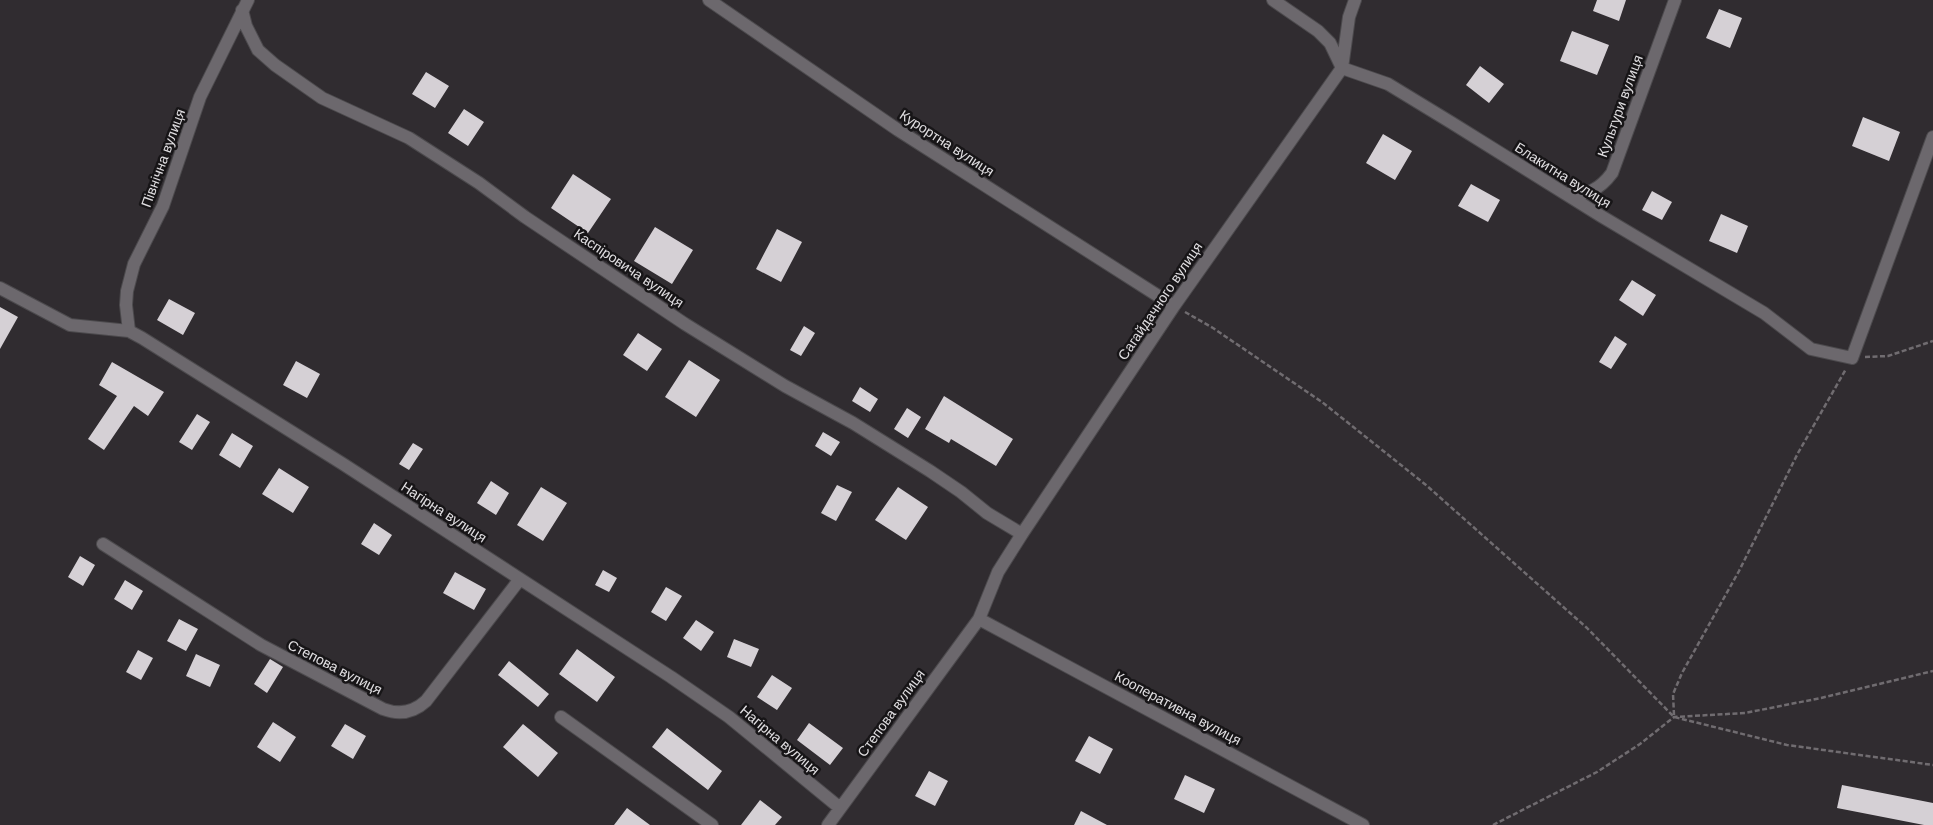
<svg xmlns="http://www.w3.org/2000/svg" width="1933" height="825" font-family="Helvetica,sans-serif">
  <style>
    .building { fill: #d5d0d5 }
    .lines { fill: none; stroke-linecap: round; stroke-linejoin: round }
    .street-casing { stroke: #4c4a4d; stroke-width: 14 }
    .path { stroke: #706c70; stroke-width: 2.5; stroke-dasharray: 5 2.5; stroke-linecap: butt }
    .street { stroke: #6c686d; stroke-width: 12 }
    .labels { text-anchor: middle; dominant-baseline: central; stroke-width: 5; stroke-linejoin: round; paint-order: stroke }
    .street-label { font-size: 14px; fill: #e1dfe2; stroke: #171517 }
  </style>
  <rect width="100%" height="100%" fill="#302c30"/>
  <path class="building" d="M 1597,0 L 1626,0 L 1619,21 L 1593,11 Z
    M 1719,9 L 1742,18 L 1730,48 L 1706,38 Z
    M 1572,31 L 1609,45 L 1597,75 L 1560,61 Z
    M 1480,66 L 1504,84 L 1489,103 L 1466,85 Z
    M 426,72 L 449,86 L 435,108 L 412,94 Z
    M 464,109 L 484,122 L 468,146 L 448,133 Z
    M 1863,117 L 1900,132 L 1889,161 L 1852,146 Z
    M 1383,134 L 1412,151 L 1395,180 L 1366,163 Z
    M 573,174 L 611,199 L 588,233 L 551,208 Z
    M 1471,184 L 1500,200 L 1488,222 L 1458,206 Z
    M 1652,191 L 1672,202 L 1662,220 L 1642,210 Z
    M 1721,214 L 1748,226 L 1737,253 L 1709,241 Z
    M 655,227 L 693,250 L 672,284 L 634,261 Z
    M 777,229 L 802,242 L 781,282 L 756,269 Z
    M 1632,280 L 1656,295 L 1643,316 L 1619,300 Z
    M 169,299 L 195,313 L 183,335 L 157,320 Z
    M 0,307 L 18,317 L 0,349 Z
    M 804,326 L 815,333 L 801,356 L 790,350 Z
    M 638,333 L 662,349 L 647,371 L 623,355 Z
    M 1615,336 L 1627,344 L 1611,369 L 1599,362 Z
    M 689,360 L 720,380 L 696,417 L 665,397 Z
    M 296,361 L 320,374 L 307,398 L 283,385 Z
    M 112,362 L 164,392 L 148,416 L 134,406 L 104,450 L 88,439 L 117,396 L 99,385 Z
    M 860,387 L 878,399 L 870,412 L 852,401 Z
    M 944,396 L 1013,439 L 996,466 L 951,439 L 949,443 L 925,429 Z
    M 907,408 L 921,417 L 908,438 L 894,429 Z
    M 197,414 L 210,422 L 192,450 L 179,442 Z
    M 823,432 L 840,442 L 831,456 L 815,446 Z
    M 232,433 L 253,446 L 240,468 L 219,455 Z
    M 413,443 L 423,449 L 409,470 L 399,464 Z
    M 279,468 L 309,487 L 293,513 L 262,494 Z
    M 491,481 L 509,493 L 496,515 L 477,503 Z
    M 837,485 L 852,492 L 836,521 L 821,513 Z
    M 541,487 L 567,503 L 543,541 L 517,525 Z
    M 898,487 L 928,507 L 906,540 L 875,520 Z
    M 374,523 L 392,535 L 379,555 L 361,544 Z
    M 80,556 L 95,565 L 83,586 L 68,577 Z
    M 603,570 L 617,578 L 609,592 L 595,585 Z
    M 455,572 L 486,589 L 474,610 L 443,593 Z
    M 125,580 L 143,591 L 132,610 L 114,599 Z
    M 666,587 L 682,596 L 666,621 L 651,612 Z
    M 179,619 L 198,629 L 186,651 L 167,641 Z
    M 696,620 L 714,632 L 701,651 L 683,638 Z
    M 734,639 L 759,649 L 751,667 L 727,657 Z
    M 577,649 L 615,677 L 597,702 L 559,674 Z
    M 138,650 L 153,658 L 141,680 L 126,672 Z
    M 196,654 L 220,665 L 210,687 L 186,676 Z
    M 270,659 L 283,667 L 267,693 L 254,684 Z
    M 509,661 L 549,694 L 538,707 L 498,675 Z
    M 772,675 L 792,688 L 777,710 L 757,697 Z
    M 273,722 L 296,737 L 280,762 L 257,747 Z
    M 809,723 L 843,748 L 830,765 L 797,740 Z
    M 345,724 L 366,736 L 353,759 L 331,746 Z
    M 523,724 L 558,753 L 538,777 L 503,747 Z
    M 667,728 L 722,771 L 708,790 L 652,747 Z
    M 1089,736 L 1113,749 L 1100,774 L 1075,761 Z
    M 929,771 L 948,781 L 935,806 L 915,796 Z
    M 1185,775 L 1215,789 L 1204,813 L 1174,799 Z
    M 1842,785 L 1933,803 L 1933,825 L 1924,825 L 1837,808 Z
    M 760,800 L 782,817 L 775,825 L 741,825 Z
    M 627,808 L 650,825 L 614,825 Z
    M 1081,811 L 1107,825 L 1074,825 Z"/>
  <g class="lines">
    <defs>
      <path id="street" d="M 709,0 L 898,130 L 1174,306
        M 1273,0 L 1318,31 L 1330,43 L 1342,68 L 1388,84 L 1452,123 L 1601,216 L 1764,313 L 1811,349 L 1852,358 L 1933,137
        M 242,10 L 246,26 L 258,50 L 275,65 L 322,98 L 409,138 L 479,183 L 525,217 L 685,324 L 785,386 L 853,423 L 930,471 L 961,492 L 987,513 L 1022,534
        M 1568,194 C 1587,196 1600,189 1612,173 L 1675,0
        M 0,288 L 70,325 L 129,331 L 142,338 L 343,464 L 671,677 L 729,717 L 840,808
        M 129,331 L 126,305 L 127,291 L 134,264 L 163,206 L 200,97 L 248,0
        M 103,544 L 261,645 L 383,709 C 399,715 413,713 426,701 L 520,579
        M 979,619 L 1363,825
        M 561,717 L 712,825
        M 828,825 L 979,619 L 998,572 L 1022,534 L 1174,306 L 1342,68 L 1349,17 L 1355,0"/>
    </defs>
    <use href="#street" class="street-casing"/>
    <path class="path" d="M 1185,312 L 1213,328 L 1322,402 L 1426,485 L 1587,628 L 1674,717 L 1787,745 L 1933,765
      M 1865,357 L 1888,356 L 1933,341
      M 1674,715 L 1673,694 L 1682,673 L 1739,571 L 1798,453 L 1846,369
      M 1493,825 L 1597,772 L 1640,744 L 1674,717 L 1745,713 L 1821,698 L 1933,671"/>
    <use href="#street" class="street"/>
  </g>
  <g class="labels">
    <g class="street-label">
      <text transform="translate(1620 106) rotate(-70)">Культури вулиця</text>
      <text transform="translate(947 143) rotate(33)">Курортна вулиця</text>
      <text transform="translate(163 158) rotate(-70)">Північна вулиця</text>
      <text transform="translate(1563 175) rotate(32)">Блакитна вулиця</text>
      <text transform="translate(629 268) rotate(34)">Каспіровича вулиця</text>
      <text transform="translate(1160 301) rotate(-56)">Сагайдачного вулиця</text>
      <text transform="translate(444 512) rotate(33)">Нагірна вулиця</text>
      <text transform="translate(335 667) rotate(27)">Степова вулиця</text>
      <text transform="translate(1178 708) rotate(28)">Кооперативна вулиця</text>
      <text transform="translate(891 713) rotate(-54)">Степова вулиця</text>
      <text transform="translate(780 740) rotate(40)">Нагірна вулиця</text>
    </g>
  </g>
</svg>
